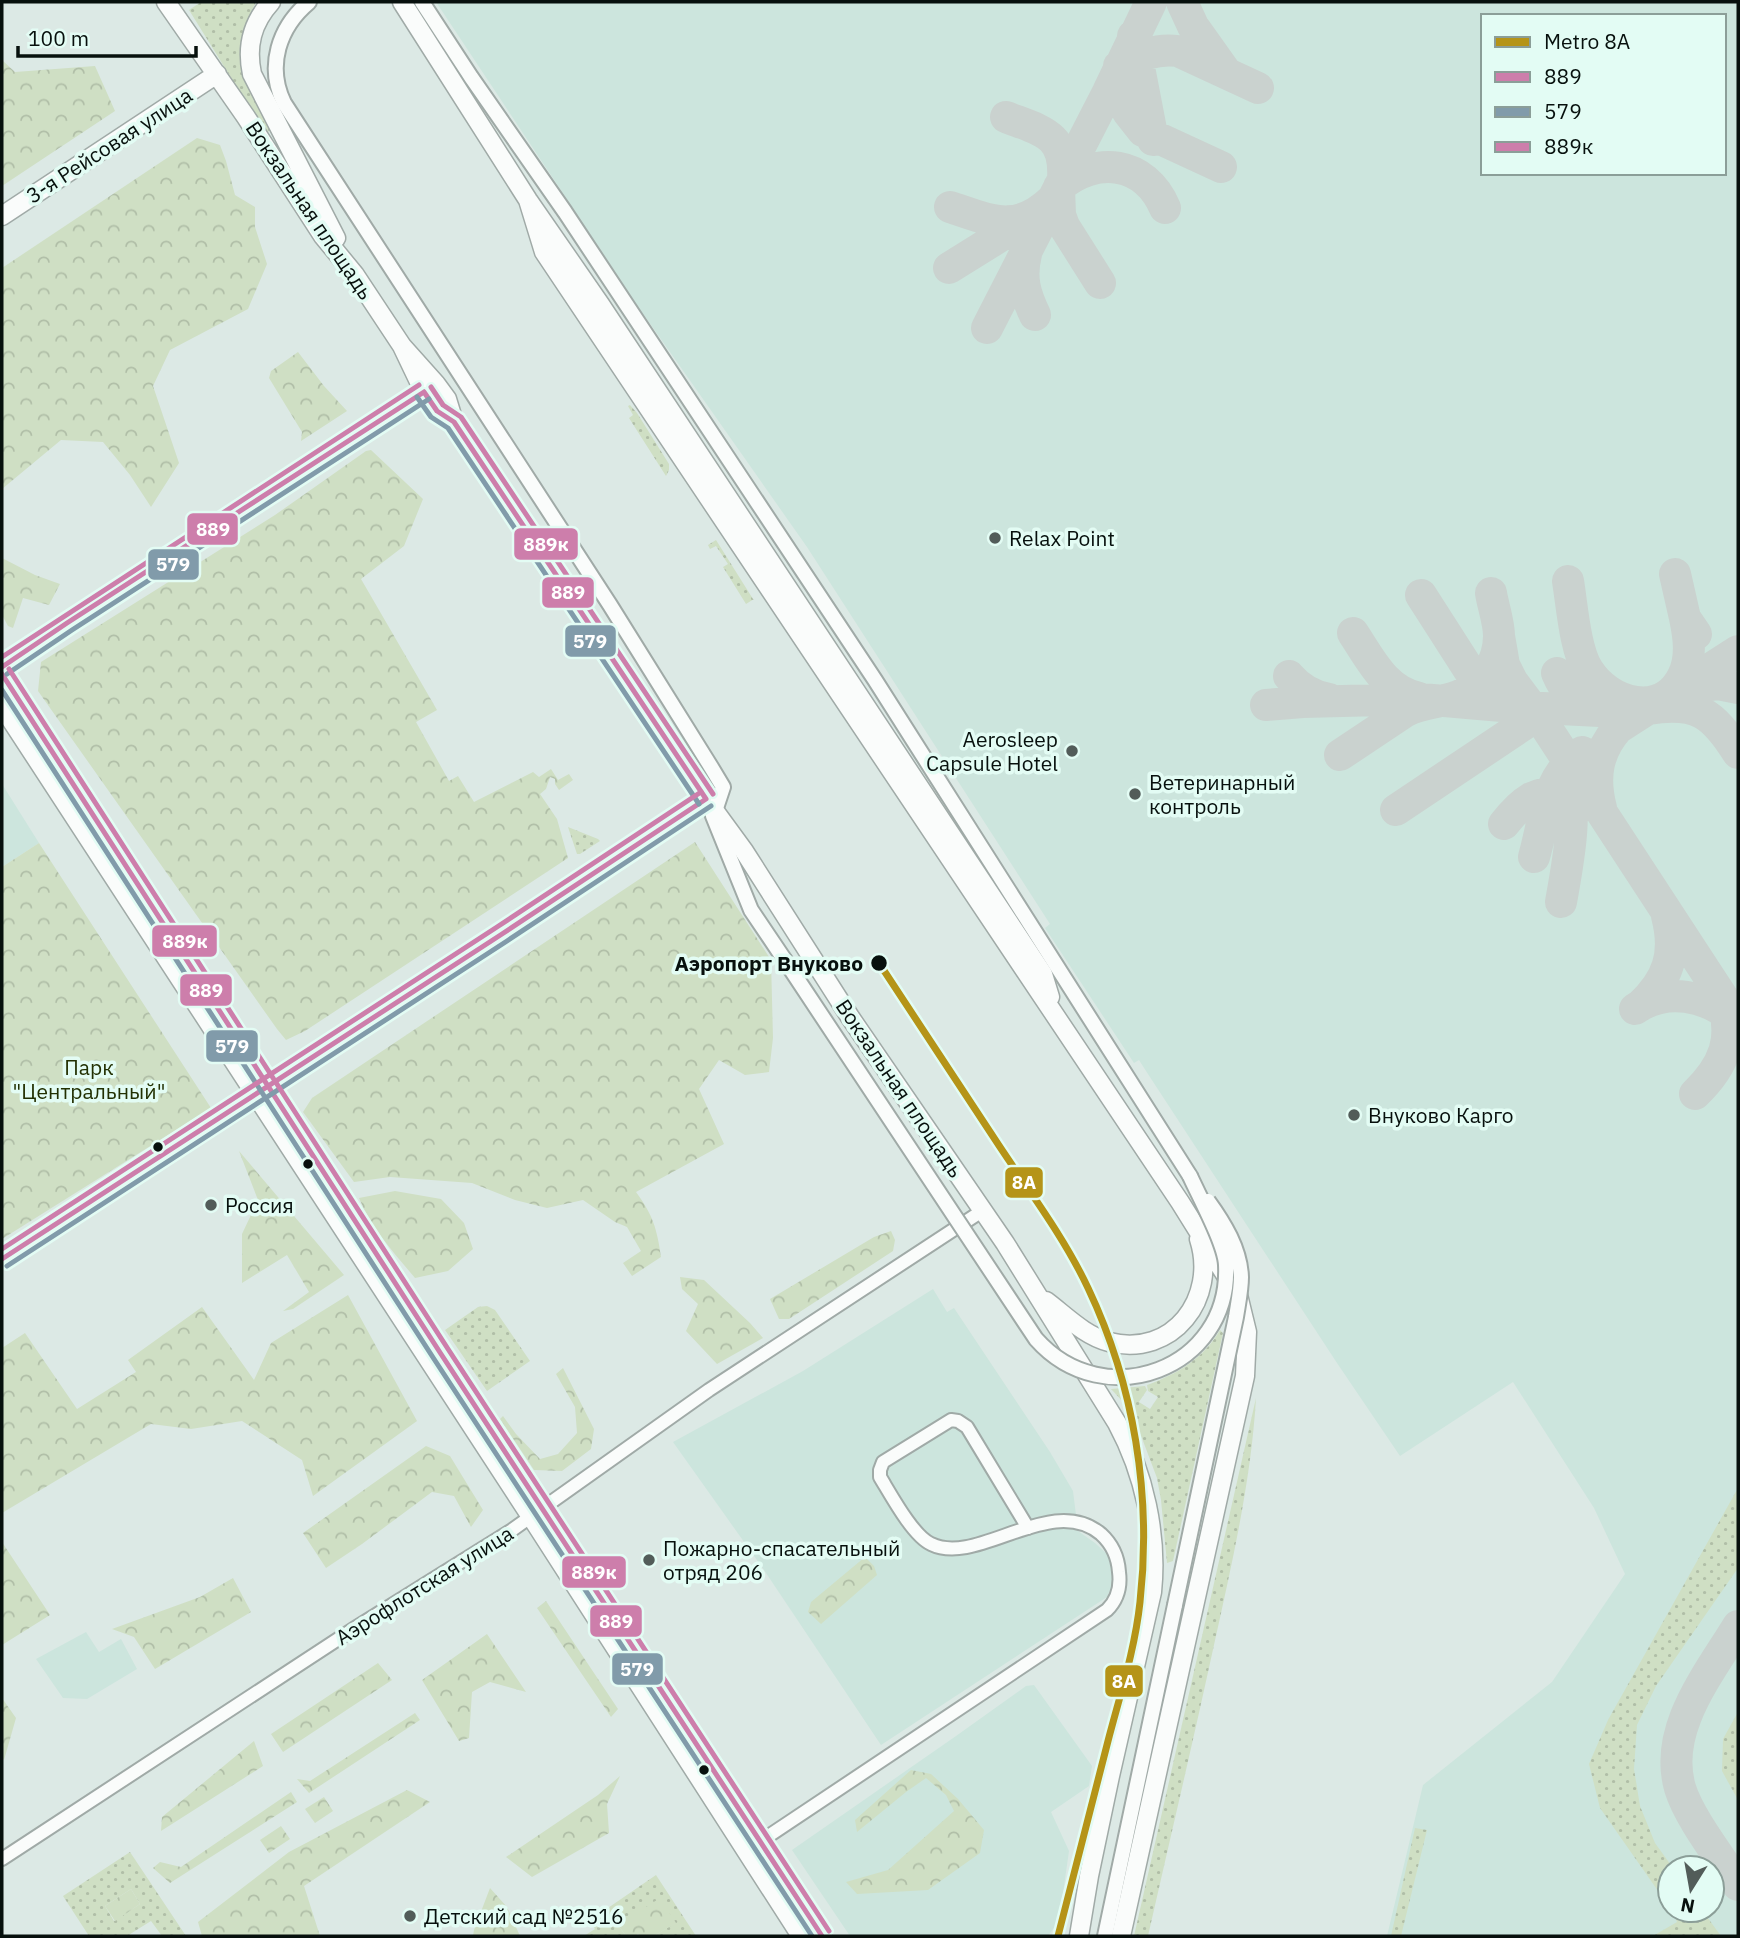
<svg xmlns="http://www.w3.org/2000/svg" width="1740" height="1938" font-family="'IBM Plex Sans',sans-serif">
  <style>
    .built { fill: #cce5dd; fill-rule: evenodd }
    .grass { fill: url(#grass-dots); fill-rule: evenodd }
    .forest { fill: url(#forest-crowns) }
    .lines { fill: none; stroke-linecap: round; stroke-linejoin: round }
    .taxiway { stroke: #cad2cf; stroke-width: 32 }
    .minor-casing { stroke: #a0aaa7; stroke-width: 16 }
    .tertiary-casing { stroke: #a0aaa7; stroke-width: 18 }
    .secondary-casing { stroke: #a0aaa7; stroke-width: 21 }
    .minor { stroke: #fafcfb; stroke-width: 12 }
    .tertiary { stroke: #fafcfb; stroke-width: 14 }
    .secondary { stroke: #fafcfb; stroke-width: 18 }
    .tertiary-bridge-casing { stroke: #a0aaa7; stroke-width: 18; stroke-linecap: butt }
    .tertiary-bridge { stroke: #fafcfb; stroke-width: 14 }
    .bus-1-casing { stroke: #e3fcf4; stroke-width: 10 }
    .bus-2-casing { stroke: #e3fcf4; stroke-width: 10 }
    .bus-3-casing { stroke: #e3fcf4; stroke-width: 10 }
    .bus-1 { stroke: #cd7eab; stroke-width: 5 }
    .bus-2 { stroke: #819baa; stroke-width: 5 }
    .bus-3 { stroke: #cd7eab; stroke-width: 5 }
    .metro-1-casing { stroke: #e3fcf4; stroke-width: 12 }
    .metro-1 { stroke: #b59418; stroke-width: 7 }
    .poi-dot { fill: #525c59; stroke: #e3fcf4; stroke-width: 2.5 }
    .stop-dot { fill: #07100d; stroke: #e3fcf4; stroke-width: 2.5 }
    .labels { text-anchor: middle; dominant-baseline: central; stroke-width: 7; stroke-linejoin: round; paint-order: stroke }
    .street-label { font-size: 21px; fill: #07100d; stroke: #e3fcf4 }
    .poi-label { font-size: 21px; fill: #07100d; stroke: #e3fcf4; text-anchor: start }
    .stop-label { font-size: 21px; font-weight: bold; fill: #07100d; stroke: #e3fcf4; text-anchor: end }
    .park-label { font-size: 21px; fill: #223002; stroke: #e3fcf4 }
    .line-badge { stroke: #e3fcf4; stroke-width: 2.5 }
    .badge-label { font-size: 19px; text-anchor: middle; font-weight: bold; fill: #fff }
  </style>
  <defs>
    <pattern id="grass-dots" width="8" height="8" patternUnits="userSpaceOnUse" patternTransform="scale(1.75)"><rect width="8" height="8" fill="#cfdfc4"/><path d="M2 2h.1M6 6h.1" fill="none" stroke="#b0bea7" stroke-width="1.8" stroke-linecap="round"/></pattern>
    <pattern id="forest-crowns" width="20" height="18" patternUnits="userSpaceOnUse" patternTransform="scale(1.75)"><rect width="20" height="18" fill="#cfdfc4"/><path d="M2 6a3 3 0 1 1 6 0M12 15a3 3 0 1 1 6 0" fill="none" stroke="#b0bea7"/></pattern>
  </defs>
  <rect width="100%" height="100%" fill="#dce9e5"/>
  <path class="built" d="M 436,2 L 1738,2 L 1738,1936 L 1387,1936 L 1423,1785 L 1552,1682 L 1625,1574 L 1594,1508 L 1513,1382 L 1400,1456 L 1337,1363 L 1146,1071 L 1139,1060 L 1134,1063 L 1045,928 L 1050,924 L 807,547 L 639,308 ZM 1483,16 L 1724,16 L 1724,173 L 1483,173 ZM 1670,1868 L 1712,1868 L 1712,1910 L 1670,1910 Z
    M 2,784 L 39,843 L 2,867 Z
    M 933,1289 L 947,1312 L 954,1308 L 1050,1452 L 1073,1491 L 1078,1531 L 1095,1543 L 1107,1554 L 1111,1566 L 1113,1583 L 1107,1597 L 881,1745 L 764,1570 L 673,1442 L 803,1371 Z
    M 86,1632 L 99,1652 L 121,1639 L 137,1669 L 87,1699 L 63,1698 L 36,1659 Z
    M 1034,1685 L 1092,1766 L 1089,1786 L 1051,1812 L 1069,1851 L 1059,1921 L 1048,1936 L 850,1936 L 792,1850 L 956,1736 L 1026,1686 Z"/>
  <path class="grass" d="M 201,2 L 256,2 C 226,60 243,76 270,130 L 266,134 L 189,10 Z
    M 630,405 L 637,413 L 669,464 L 669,470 L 666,476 L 629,418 L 633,415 L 628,406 Z
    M 716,540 L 753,599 L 754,599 L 746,604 L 723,567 L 728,564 L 716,546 L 710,549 L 708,545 Z
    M 568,827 L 598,839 L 600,841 L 580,854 L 577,854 Z
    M 487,1306 L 495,1310 L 530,1361 L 487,1391 L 445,1330 L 478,1307 Z
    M 1220,1330 L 1223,1333 L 1173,1561 L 1167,1563 L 1161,1500 L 1157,1478 L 1140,1433 L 1126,1405 L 1111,1389 L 1145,1386 L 1147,1390 L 1139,1402 L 1150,1409 L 1158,1397 L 1148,1391 L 1147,1385 C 1177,1374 1203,1359 1220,1330 Z
    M 1256,1398 C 1251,1482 1232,1563 1214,1645 C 1193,1742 1170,1839 1148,1936 L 1134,1936 Z
    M 1738,1488 L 1738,1568 L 1656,1686 L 1637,1725 L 1634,1769 L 1640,1806 L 1655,1843 L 1673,1868 L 1670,1868 L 1670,1908 L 1600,1808 L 1589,1764 L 1608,1720 Z
    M 1738,1712 L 1738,1800 L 1722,1771 L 1723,1739 Z
    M 1415,1828 L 1427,1830 L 1401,1936 L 1391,1936 Z
    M 130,1852 L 186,1936 L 162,1936 L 151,1921 L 127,1936 L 89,1936 L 63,1896 ZM 131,1889 L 140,1904 L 114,1921 L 105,1906 Z
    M 656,1875 L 696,1936 L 654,1936 L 675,1923 L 618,1925 L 626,1936 L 584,1936 L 595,1929 L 589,1921 Z
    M 1672,1910 L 1702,1910 L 1721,1936 L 1653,1936 L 1677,1922 Z"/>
  <path class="forest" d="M 2,60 L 15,72 L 95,66 L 115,111 L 2,186 Z
    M 197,138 L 220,145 L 226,161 L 235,195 L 255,207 L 255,227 L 267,264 L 248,309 L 170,350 L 153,386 L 179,463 L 151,507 L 130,475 L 103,442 L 61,440 L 2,489 L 2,268 Z
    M 298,352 L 324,386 L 347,411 L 301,441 L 302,432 L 269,378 L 271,371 Z
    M 371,450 L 423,499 L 404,546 L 361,579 L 437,710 L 416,722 L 449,781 L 458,776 L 474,802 L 533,772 L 539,777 L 551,769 L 558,780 L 569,774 L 573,780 L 559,790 L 555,784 L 555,779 L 550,777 L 546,789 L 540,794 L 557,819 L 568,858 L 305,1031 L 286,1040 L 277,1029 L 38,691 L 41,662 L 275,515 L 366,451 Z
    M 2,558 L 35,575 L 60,584 L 49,605 L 23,598 L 13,628 L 8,626 L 2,615 Z
    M 695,842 L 771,960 L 773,1038 L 769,1072 L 745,1075 L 719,1060 L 699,1089 L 724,1144 L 636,1192 C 653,1215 657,1229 661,1257 L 632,1276 L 623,1263 L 641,1251 L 627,1227 L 615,1222 L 583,1200 L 547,1208 L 515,1200 L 472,1183 L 390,1177 L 354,1182 L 303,1112 L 312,1098 Z
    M 39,843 L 211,1108 L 2,1239 L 2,867 Z
    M 239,1151 L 344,1275 L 293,1309 L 283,1311 L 309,1292 L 287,1255 L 242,1283 L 242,1234 L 258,1200 Z
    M 395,1191 L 441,1199 L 464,1223 L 473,1249 L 448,1271 L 415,1278 C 395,1254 371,1228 359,1198 Z
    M 891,1231 L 895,1240 L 893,1251 L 789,1319 L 779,1319 L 770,1299 L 874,1237 Z
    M 680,1277 L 704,1280 L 750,1323 L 763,1338 L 717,1364 L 686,1331 L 698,1304 L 682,1289 Z
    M 348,1295 L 417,1421 L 313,1496 L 302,1460 L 242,1421 L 191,1429 L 151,1424 L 2,1513 L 2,1348 L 25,1333 L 77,1409 L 136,1372 L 128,1360 L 202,1307 L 254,1380 L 271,1343 Z
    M 563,1368 L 594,1429 L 591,1449 L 562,1471 L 534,1470 L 500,1419 L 503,1416 L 516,1434 L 540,1459 L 558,1454 L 577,1433 L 575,1407 L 556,1374 Z
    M 426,1446 L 450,1456 L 483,1510 L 471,1527 L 454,1496 L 432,1492 L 362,1544 L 326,1568 L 303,1533 Z
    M 2,1542 L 50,1615 L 2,1645 Z
    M 865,1557 L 874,1566 L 877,1575 L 821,1624 L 808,1612 L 811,1602 Z
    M 233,1578 L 251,1612 L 155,1669 L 134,1637 L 112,1629 L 200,1597 Z
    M 546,1601 L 618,1709 L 611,1717 L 537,1608 Z
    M 487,1634 L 526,1692 L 490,1682 L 472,1692 L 469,1738 L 459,1741 L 422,1680 Z
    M 378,1663 L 392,1680 L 283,1752 L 271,1734 Z
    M 2,1698 L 16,1718 L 4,1760 L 2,1757 Z
    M 415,1713 L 420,1720 L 309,1793 L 297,1779 L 310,1781 Z
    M 254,1741 L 263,1766 L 161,1831 L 162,1817 Z
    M 911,1770 L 931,1774 L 958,1799 L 984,1830 L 980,1853 L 928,1890 L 857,1894 L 846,1882 L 888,1870 L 954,1811 L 946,1795 L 926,1778 L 906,1792 L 857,1832 L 855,1820 Z
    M 620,1776 L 607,1804 L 609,1833 L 532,1877 L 506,1857 L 598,1795 Z
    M 407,1790 L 430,1802 L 304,1886 L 320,1936 L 202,1936 L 198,1922 L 289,1852 Z
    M 291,1792 L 297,1802 L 170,1883 L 153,1868 L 160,1862 L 181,1867 Z
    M 324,1797 L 333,1811 L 315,1823 L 305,1809 Z
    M 281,1826 L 290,1839 L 269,1853 L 260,1840 Z
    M 490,1888 L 507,1907 L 520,1936 L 473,1936 L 474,1930 Z
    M 131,1889 L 140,1904 L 115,1921 L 105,1906 Z
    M 660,1898 L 676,1923 L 654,1936 L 640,1936 L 638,1934 L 635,1936 L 626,1936 L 618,1925 Z"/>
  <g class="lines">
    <path class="taxiway" d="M 1182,2 L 1193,26 L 1225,71
      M 1133,36 L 1153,140
      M 1006,117 C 1042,131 1066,134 1063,179
      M 1221,167 L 1143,131 L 1128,112 L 1119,96 L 1118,88 L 1119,66 C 1139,56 1155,48 1178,51 L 1258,88
      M 950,207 C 990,220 1016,234 1051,201
      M 1026,254 C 1020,278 1025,294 1035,315
      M 949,268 L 1026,220
      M 1100,283 L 1064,226 L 1060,215 L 1059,187 C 1096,155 1145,161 1165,208
      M 987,328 L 1108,92 L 1151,2
      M 1675,574 L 1685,618 L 1696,634
      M 1568,581 C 1572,605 1575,650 1588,670 C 1609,704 1662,719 1683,676 C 1692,658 1689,637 1685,618
      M 1421,595 L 1478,684 L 1494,698
      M 1353,633 C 1371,660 1385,691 1419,698
      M 1499,636 L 1504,665 L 1512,681 L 1542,721 L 1738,1021
      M 1557,673 C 1564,690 1574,702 1591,710
      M 1289,676 C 1300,689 1312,696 1329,699
      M 1685,688 L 1718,684 L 1738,688
      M 1266,705 L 1303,702 L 1421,699 L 1502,706 L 1640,713
      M 1648,709 C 1697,701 1713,713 1738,753
      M 1340,755 L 1406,711 C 1423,702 1441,703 1458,696 C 1483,687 1499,662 1499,636 C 1499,622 1493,606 1491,593
      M 1601,808 C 1593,777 1597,752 1618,728 L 1738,651
      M 1396,810 L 1529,721 L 1546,711 L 1555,709
      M 1504,824 C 1522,801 1534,791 1565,792
      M 1534,857 C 1545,818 1546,776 1582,752
      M 1561,902 C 1569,857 1578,812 1566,767
      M 1640,1006 C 1668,980 1677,954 1667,916
      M 1635,1009 C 1667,987 1706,995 1735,1020
      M 1695,1094 C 1724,1066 1736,1038 1721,998
      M 1738,1626 C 1709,1674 1663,1729 1680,1788 C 1689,1818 1721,1858 1738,1885"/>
    <defs>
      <path id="minor" d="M 755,1845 L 1107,1610 C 1118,1599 1121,1587 1119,1572 C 1118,1557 1112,1544 1101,1534 C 1051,1492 978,1567 931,1544 C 913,1536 891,1495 880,1477 L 880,1470 L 883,1462 L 951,1420 L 958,1421 L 967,1427 L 1028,1528
        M 2,1859 L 355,1628 L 512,1530 L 709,1390 L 982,1211"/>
      <path id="tertiary" d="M 309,2 C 279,27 266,66 284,103 L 610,605 L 711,767 L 723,787 L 715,811
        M 422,2 L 471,77 L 565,212 L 875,680 L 1190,1176
        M 713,816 L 751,910 L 784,959
        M 2,1259 L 262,1090
        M 1105,1936 L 1175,1605"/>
      <path id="secondary" d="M 166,2 L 246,117 L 323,236 L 355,275 L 402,346 L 424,392 L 437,411 L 454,422
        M 271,2 C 252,23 246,46 252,74 L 336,238
        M 402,2 L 528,200 L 600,304 L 1043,974 L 1050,997
        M 528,200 L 544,252 L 1180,1202 L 1238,1295 L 1247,1332 L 1245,1376 L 1121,1936
        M 2,216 L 217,74
        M 402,346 L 436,384 L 447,399 L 454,422 L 706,799 L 744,851 L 850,1017 L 1005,1243 L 1117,1423 C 1144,1473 1158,1535 1152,1592 L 1110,1776 L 1089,1876 L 1079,1936
        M 2,667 L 67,623 L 424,392
        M 2,674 L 441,1354 L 822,1936
        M 2,706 L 539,1529 L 801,1936
        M 268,1086 L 706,799
        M 1046,1301 C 1066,1316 1085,1336 1109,1342 C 1173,1358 1218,1298 1199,1239"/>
    </defs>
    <use href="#minor" class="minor-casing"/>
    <use href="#tertiary" class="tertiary-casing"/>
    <use href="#secondary" class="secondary-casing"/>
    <use href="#minor" class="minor"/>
    <use href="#tertiary" class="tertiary"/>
    <use href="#secondary" class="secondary"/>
    <defs>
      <path id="tertiary-bridge" d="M 784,959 L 1036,1339 C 1104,1416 1231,1369 1226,1265 C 1225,1244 1200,1198 1190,1176
        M 1175,1605 L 1236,1317 C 1238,1304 1241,1290 1241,1277 C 1240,1249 1224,1223 1208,1201"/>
    </defs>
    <use href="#tertiary-bridge" class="tertiary-bridge-casing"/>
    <use href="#tertiary-bridge" class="tertiary-bridge"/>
    <defs>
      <path id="bus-1" d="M 424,392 L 437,411 L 454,422 L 706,799
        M 2,667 L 67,623 L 424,392
        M 2,674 L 441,1354 L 822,1936
        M 2,1259 L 502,934 L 706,799"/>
      <path id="bus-2" d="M 417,397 L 431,417 L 448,428 L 699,804
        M 7,674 L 72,630 L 429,399
        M 2,690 L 434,1359 L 812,1936
        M 7,1266 L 507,941 L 711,806"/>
      <path id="bus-3" d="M 431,387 L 443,405 L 461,417 L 713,794
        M 2,657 L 419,385
        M 9,669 L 448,1349 L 829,1931
        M 2,1249 L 497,927 L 701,792"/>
    </defs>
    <use href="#bus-1" class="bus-1-casing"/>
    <use href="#bus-2" class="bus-2-casing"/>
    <use href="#bus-3" class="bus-3-casing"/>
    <use href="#bus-1" class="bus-1"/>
    <use href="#bus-2" class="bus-2"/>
    <use href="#bus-3" class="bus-3"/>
    <defs>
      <path id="metro-1" d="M 879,963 C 919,1023 958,1084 998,1144 C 1029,1191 1064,1237 1088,1288 C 1134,1385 1152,1495 1140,1602 C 1135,1649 1120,1695 1108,1741 C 1091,1806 1075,1871 1058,1936"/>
    </defs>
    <use href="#metro-1" class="metro-1-casing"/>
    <use href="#metro-1" class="metro-1"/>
  </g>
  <g class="poi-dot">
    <circle cx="995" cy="538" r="7"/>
    <circle cx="1072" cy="751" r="7"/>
    <circle cx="1135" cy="794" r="7"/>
    <circle cx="1354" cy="1115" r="7"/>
    <circle cx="211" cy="1205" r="7"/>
    <circle cx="649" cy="1560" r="7"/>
    <circle cx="410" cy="1916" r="7"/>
  </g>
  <g class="stop-dot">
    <circle cx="879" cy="963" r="9"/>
    <circle cx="158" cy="1147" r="6"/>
    <circle cx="308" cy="1164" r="6"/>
    <circle cx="704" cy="1770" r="6"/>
  </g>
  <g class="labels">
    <g class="street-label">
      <text transform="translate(109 145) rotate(-33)">3-я Рейсовая улица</text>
      <text transform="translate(310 210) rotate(56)">Вокзальная площадь</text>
      <text transform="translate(900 1088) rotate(56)">Вокзальная площадь</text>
      <text transform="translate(424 1585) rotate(-32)">Аэрофлотская улица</text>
    </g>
    <g class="poi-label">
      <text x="1009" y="538">Relax Point</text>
      <text x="1058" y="739" text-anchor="end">Aerosleep<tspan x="1058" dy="24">Capsule Hotel</tspan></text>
      <text x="1149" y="782">Ветеринарный<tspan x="1149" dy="24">контроль</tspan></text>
      <text x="1368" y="1115">Внуково Карго</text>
      <text x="225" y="1205">Россия</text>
      <text x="663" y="1548">Пожарно-спасательный<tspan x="663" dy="24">отряд 206</tspan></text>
      <text x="424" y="1916">Детский сад №2516</text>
    </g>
    <g class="stop-label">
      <text x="863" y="963">Аэропорт Внуково</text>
    </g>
    <g class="park-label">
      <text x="89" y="1067">Парк<tspan x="89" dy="24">"Центральный"</tspan></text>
    </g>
  </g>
  <g class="line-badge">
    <rect x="186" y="512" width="53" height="34" rx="7" fill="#cd7eab"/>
    <rect x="513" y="527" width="66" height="34" rx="7" fill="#cd7eab"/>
    <rect x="147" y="548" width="53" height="33" rx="7" fill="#819baa"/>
    <rect x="541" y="576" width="54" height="33" rx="7" fill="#cd7eab"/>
    <rect x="564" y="624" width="53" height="34" rx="7" fill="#819baa"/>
    <rect x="151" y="924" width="67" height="34" rx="7" fill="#cd7eab"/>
    <rect x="179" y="973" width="54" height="34" rx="7" fill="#cd7eab"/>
    <rect x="205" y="1029" width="54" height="34" rx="7" fill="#819baa"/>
    <rect x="1004" y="1166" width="40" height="33" rx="7" fill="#b59418"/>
    <rect x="561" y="1555" width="66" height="34" rx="7" fill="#cd7eab"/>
    <rect x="589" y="1604" width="54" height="34" rx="7" fill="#cd7eab"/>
    <rect x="611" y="1652" width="53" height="34" rx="7" fill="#819baa"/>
    <rect x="1104" y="1664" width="40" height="34" rx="7" fill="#b59418"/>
  </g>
  <g class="badge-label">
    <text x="213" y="536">889</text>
    <text x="546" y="551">889к</text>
    <text x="173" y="571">579</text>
    <text x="568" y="599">889</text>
    <text x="590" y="648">579</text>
    <text x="185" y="948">889к</text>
    <text x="206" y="997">889</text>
    <text x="232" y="1053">579</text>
    <text x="1024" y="1189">8А</text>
    <text x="594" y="1579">889к</text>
    <text x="616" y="1628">889</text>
    <text x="637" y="1676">579</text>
    <text x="1124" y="1688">8А</text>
  </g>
  <rect width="1740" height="1938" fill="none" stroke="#07100d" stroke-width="7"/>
  <rect x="1481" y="14" width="245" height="161" fill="#e3fcf4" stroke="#8b9e98" stroke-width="2"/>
  <rect x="1495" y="37" width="35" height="10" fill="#b59418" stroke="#8b9e98" stroke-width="2"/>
  <text x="1544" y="49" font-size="21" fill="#07100d">Metro 8А</text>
  <rect x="1495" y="72" width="35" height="10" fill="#cd7eab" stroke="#8b9e98" stroke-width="2"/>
  <text x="1544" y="84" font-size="21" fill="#07100d">889</text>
  <rect x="1495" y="107" width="35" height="10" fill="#819baa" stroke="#8b9e98" stroke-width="2"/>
  <text x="1544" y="119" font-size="21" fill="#07100d">579</text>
  <rect x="1495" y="142" width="35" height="10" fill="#cd7eab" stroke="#8b9e98" stroke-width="2"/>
  <text x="1544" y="154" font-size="21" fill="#07100d">889к</text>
  <g transform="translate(1691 1889) rotate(191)"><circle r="33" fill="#e3fcf4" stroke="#8b9e98" stroke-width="2"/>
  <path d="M0-5L12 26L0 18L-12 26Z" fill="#525c59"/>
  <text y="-10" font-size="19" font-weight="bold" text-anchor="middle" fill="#07100d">N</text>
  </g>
  <path d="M18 46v10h178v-10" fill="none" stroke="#07100d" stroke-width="3.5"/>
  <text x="28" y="46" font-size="21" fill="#07100d" stroke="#e3fcf4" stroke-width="5" paint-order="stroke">100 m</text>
</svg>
